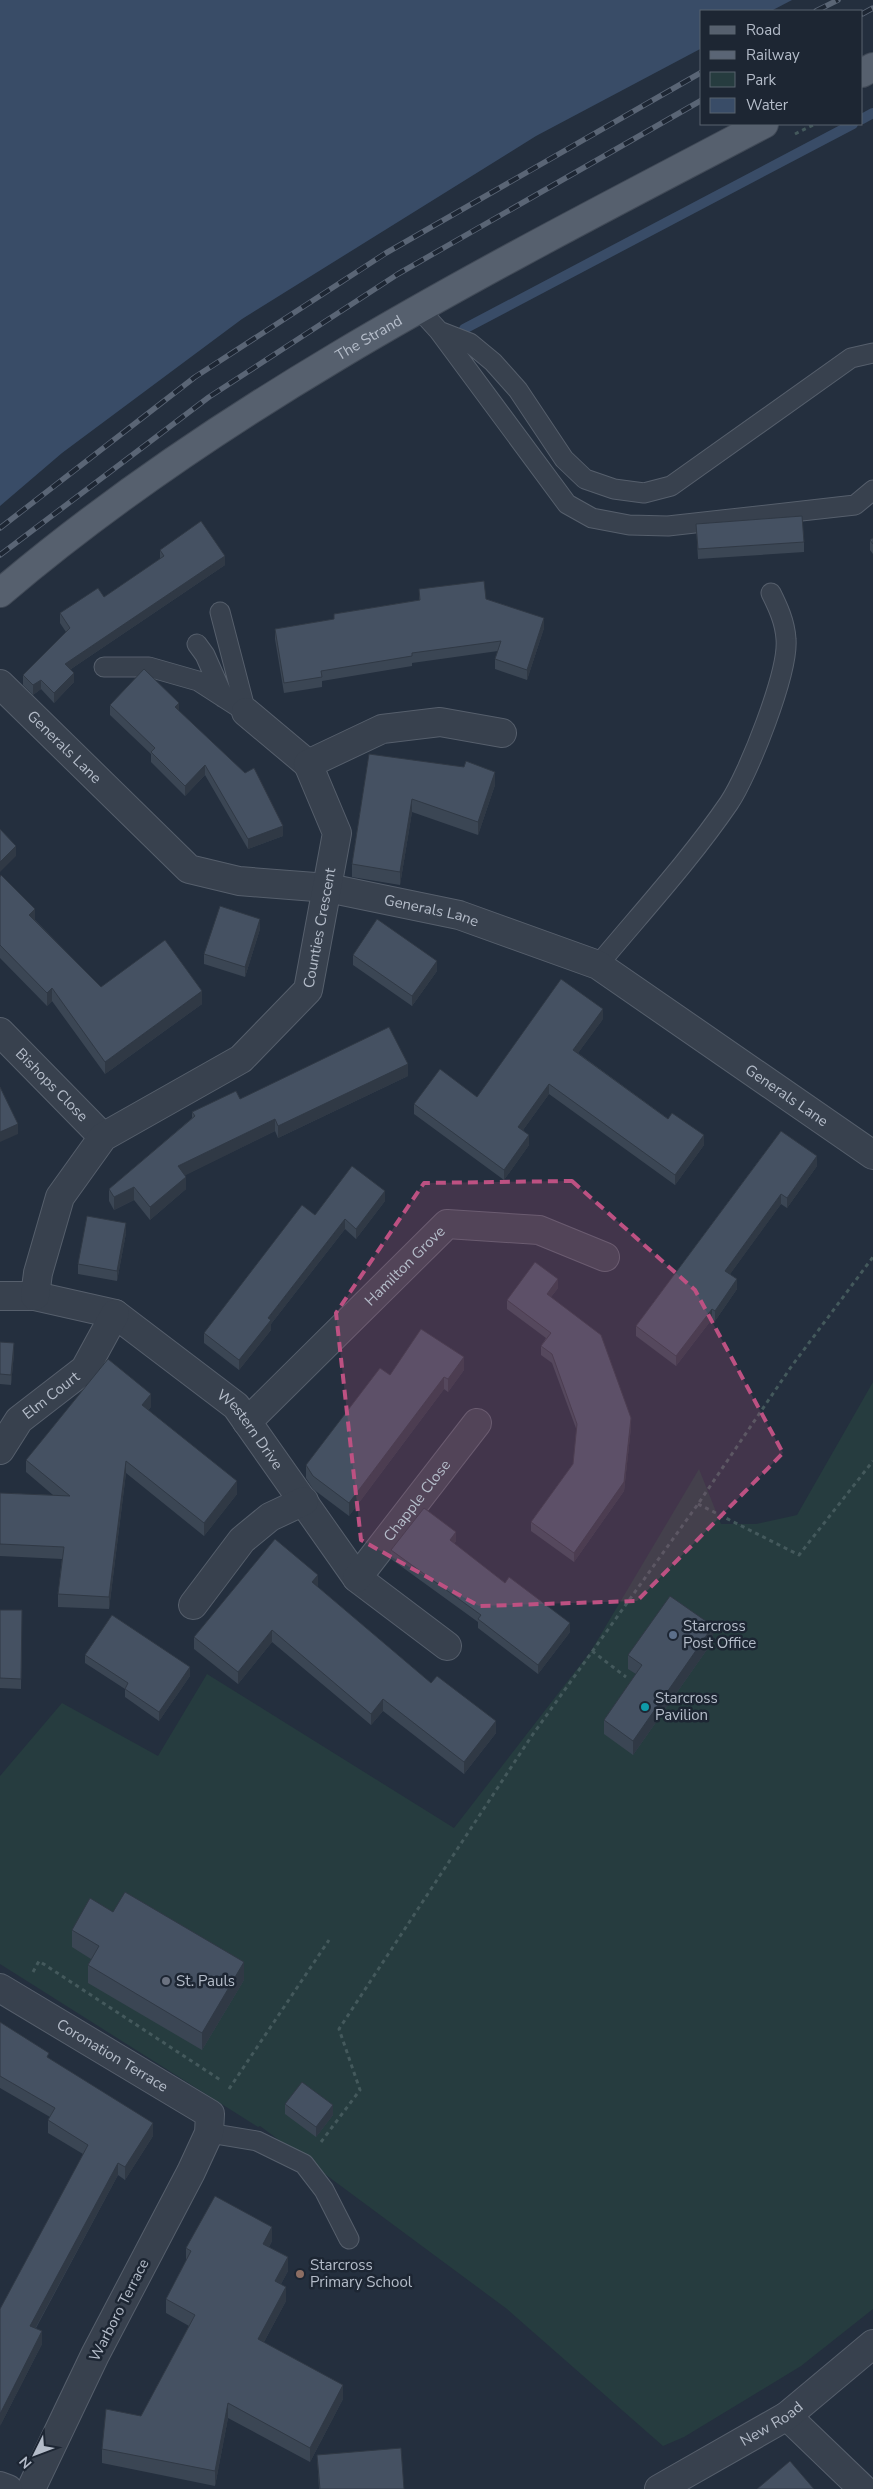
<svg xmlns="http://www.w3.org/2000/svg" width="873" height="2489" font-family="'Nunito Sans',sans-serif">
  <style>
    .green { fill: #263c3f }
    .water { fill: #394c67 }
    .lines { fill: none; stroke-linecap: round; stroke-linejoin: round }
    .stream { stroke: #394c67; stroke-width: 10 }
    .service-casing { stroke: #565f6c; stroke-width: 21 }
    .minor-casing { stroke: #565f6c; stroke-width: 30 }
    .tertiary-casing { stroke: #565f6c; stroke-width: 30 }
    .primary-casing { stroke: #414a57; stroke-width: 30 }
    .path { stroke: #44595c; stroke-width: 3; stroke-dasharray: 4 4; stroke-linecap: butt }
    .service { stroke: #38414e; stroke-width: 19 }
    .minor { stroke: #38414e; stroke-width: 28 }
    .tertiary { stroke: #38414e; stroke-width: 28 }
    .primary { stroke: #56606e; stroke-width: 28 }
    .rail-casing { stroke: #5a6575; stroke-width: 5.5 }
    .rail { stroke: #1d2633; stroke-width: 4; stroke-dasharray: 11; stroke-linecap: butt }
    .wall { fill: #3b4654 }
    .shaded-wall { fill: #303945 }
    .building { fill: #455162; stroke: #303945 }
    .marked { fill: #bd5182; fill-opacity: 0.2; stroke: #bd5182; stroke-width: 4; stroke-dasharray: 10 6; stroke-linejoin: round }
    .service-dot { fill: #5c6f8a; stroke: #1d2633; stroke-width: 2 }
    .culture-dot { fill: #0f9aa8; stroke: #1d2633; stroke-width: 2 }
    .worship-dot { fill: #6b7280; stroke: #1d2633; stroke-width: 2 }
    .education-dot { fill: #8d6e63; stroke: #1d2633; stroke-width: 2 }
    .labels { text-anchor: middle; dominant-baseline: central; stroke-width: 5; stroke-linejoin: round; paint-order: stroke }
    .street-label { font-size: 15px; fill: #b4bcc9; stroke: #1d2633 }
    .poi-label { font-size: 15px; fill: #b4bcc9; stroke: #1d2633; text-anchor: start }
  </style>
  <rect width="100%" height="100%" fill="#242f3e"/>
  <path class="green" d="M 873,1382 L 873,2309 L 801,2366 L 684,2437 L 663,2446 L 507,2309 L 260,2126 L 258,2127 L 0,1964 L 0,1776 L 62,1703 L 158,1756 L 207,1674 L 454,1828 L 591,1651 L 699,1469 L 721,1524 L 756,1524 L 797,1515 Z"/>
  <path class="water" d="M 0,0 L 792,0 L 771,11 L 702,11 L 702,48 L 536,136 L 242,319 L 62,453 L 0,506 Z"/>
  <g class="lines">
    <path class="stream" d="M 862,119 L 873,113
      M 464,329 L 853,124"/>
    <defs>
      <path id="service" d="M 419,309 L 439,331 L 567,504 L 592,518 L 629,525 L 668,526 L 855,505 L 873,490
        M 439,331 L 470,343 L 493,362 L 518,390 L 564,459 L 585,479 L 614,489 L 644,493 L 671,486 L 851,358 L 873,353
        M 220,612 L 246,712
        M 197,644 L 205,655 L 224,698
        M 104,667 L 149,667 L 198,681 L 246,712
        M 598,965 C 642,912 690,860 729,803 C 748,775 789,672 786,639 C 785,622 778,607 771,593
        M 209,2133 L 257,2141 L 304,2164 L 324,2190 L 349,2239"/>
      <g id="minor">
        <path id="s1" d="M 0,684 L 189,869 L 239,881 L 328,888 L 459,915 L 598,965 L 873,1155"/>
        <path d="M 246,712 L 308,764"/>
        <path id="s2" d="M 0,1032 L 103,1137"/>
        <path id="s3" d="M 0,1296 L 35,1296 L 115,1314 L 236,1406 L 357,1578 L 447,1646"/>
        <path id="s4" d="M 35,1296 L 38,1273 L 60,1197 L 103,1137 L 241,1059 L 308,990 L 337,833 L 308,764 L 382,729 L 440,722 L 502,733"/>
        <path id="s5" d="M 247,1422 L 447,1224 L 539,1230 L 605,1257"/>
        <path id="s6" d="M 0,1450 L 19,1420 L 85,1369 L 115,1314"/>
        <path id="s7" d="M 357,1578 L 477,1423"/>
        <path d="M 193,1605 L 242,1540 L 270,1517 L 304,1501"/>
        <path id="s8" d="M 0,1988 L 210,2114 L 209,2133 L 191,2172 L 95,2355 L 31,2489"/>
        <path d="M 787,2416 L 863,2489"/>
      </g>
      <g id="tertiary">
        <path d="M 0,2486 L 8,2489"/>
        <path id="s9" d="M 659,2489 L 787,2416 L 873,2344"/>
      </g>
      <g id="primary">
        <path d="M 862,73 L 873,67"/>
        <path id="s10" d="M 0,593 C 228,399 500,263 764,124"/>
      </g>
    </defs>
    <use href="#service" class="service-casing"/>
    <use href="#minor" class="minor-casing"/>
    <use href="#tertiary" class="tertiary-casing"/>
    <use href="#primary" class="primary-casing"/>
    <path class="path" d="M 795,134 L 815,124
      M 698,1504 L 799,1555 L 873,1461
      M 592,1651 L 626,1677
      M 33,1972 L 39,1961 L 222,2081
      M 229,2089 L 329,1940
      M 321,2142 L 360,2090 L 339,2029 L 531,1737 L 698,1504 L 791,1367 L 873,1257"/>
    <use href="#service" class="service"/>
    <use href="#minor" class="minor"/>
    <use href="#tertiary" class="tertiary"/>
    <use href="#primary" class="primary"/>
    <defs>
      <path id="rail" d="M 816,11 L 838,0
        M 862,14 L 873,8
        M 0,528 L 195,377 L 386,253 L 702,72
        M 0,555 L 209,397 L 398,274 L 702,100"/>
    </defs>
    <use href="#rail" class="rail-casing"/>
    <use href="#rail" class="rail"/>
  </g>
  <path class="wall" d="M 696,524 L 804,542 L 804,552 L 698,559 Z
    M 873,538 L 873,554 L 870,550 L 870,540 Z
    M 160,550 L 225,565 L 71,669 L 74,682 L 54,703 L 41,689 L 33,695 L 23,685 L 23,675 L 66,632 L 60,623 L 60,613 L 104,597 L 160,559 Z
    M 419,589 L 486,599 L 544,628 L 527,680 L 495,669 L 495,659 L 498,651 L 412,663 L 412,666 L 322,681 L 322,687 L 284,693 L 275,639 L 275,629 L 334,619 L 334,614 L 419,600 Z
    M 110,705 L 179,711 L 283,836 L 248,849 L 205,775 L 185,796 L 151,762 L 151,754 L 110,715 Z
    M 369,754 L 495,785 L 478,835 L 412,812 L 400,885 L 352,877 L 352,864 Z
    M 0,877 L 35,920 L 101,987 L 202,1004 L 105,1074 L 52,1001 L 47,1006 L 0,958 Z
    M 260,929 L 245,977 L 204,964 L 204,954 Z
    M 353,955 L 437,971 L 412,1006 L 353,965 Z
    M 603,1019 L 578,1053 L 704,1145 L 675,1185 L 549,1094 L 523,1130 L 529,1145 L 504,1180 L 414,1114 L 414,1104 L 477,1097 Z
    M 408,1076 L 278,1138 L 275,1131 L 185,1175 L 186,1189 L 150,1220 L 134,1200 L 114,1210 L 109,1201 L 109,1189 L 192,1118 L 192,1112 L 240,1099 Z
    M 781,1131 L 817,1166 L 787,1208 L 781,1204 L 730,1274 L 737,1289 L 715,1321 L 712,1319 L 676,1366 L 636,1336 L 636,1326 Z
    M 385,1201 L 356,1239 L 345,1229 L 271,1324 L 271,1330 L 239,1370 L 204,1343 L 204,1333 L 315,1215 Z
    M 126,1233 L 117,1281 L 78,1274 L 78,1264 Z
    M 558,1288 L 551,1297 L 631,1427 L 624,1491 L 574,1562 L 531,1531 L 531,1522 L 573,1464 L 577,1431 L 552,1363 L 541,1355 L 541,1346 L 546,1338 L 507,1309 L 507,1300 Z
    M 0,1342 L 14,1353 L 11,1385 L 0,1384 Z
    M 464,1370 L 448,1392 L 444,1389 L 349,1516 L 313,1489 L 306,1478 L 306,1465 L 390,1375 Z
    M 151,1407 L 148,1410 L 237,1494 L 204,1536 L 126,1473 L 109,1609 L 58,1607 L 58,1594 L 62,1559 L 0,1556 L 0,1493 L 53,1495 L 26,1472 L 26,1460 Z
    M 456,1541 L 454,1544 L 570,1632 L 538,1674 L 478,1628 L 478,1622 L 391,1559 L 391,1550 Z
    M 318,1587 L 431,1683 L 496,1733 L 464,1774 L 383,1711 L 371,1725 L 272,1642 L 238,1684 L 194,1649 L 194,1637 Z
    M 0,1610 L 22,1610 L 21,1689 L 0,1688 Z
    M 713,1641 L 633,1755 L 604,1734 L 604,1720 L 636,1674 L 628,1669 L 628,1655 Z
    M 85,1655 L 190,1676 L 159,1721 L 125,1697 L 125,1689 L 85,1663 Z
    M 113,1912 L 244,1980 L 202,2050 L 88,1983 L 88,1965 L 91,1959 L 72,1947 L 72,1930 Z
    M 0,2022 L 153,2136 L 125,2180 L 118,2175 L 36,2328 L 42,2344 L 0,2426 L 83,2154 L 48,2133 L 48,2120 L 50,2117 L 0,2088 Z
    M 285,2104 L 333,2115 L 316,2137 L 285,2114 Z
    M 272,2241 L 269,2247 L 288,2271 L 281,2284 L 286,2301 L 264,2342 L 343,2399 L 310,2462 L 228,2418 L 215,2486 L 102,2463 L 102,2449 L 141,2416 L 189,2326 L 166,2313 L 166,2299 L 186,2261 L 186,2248 Z
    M 317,2455 L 404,2489 L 319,2489 Z"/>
  <path class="shaded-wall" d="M 225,556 L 225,565 L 65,673 L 65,664 Z
    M 544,618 L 544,628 L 527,680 L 527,670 Z
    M 74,673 L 74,682 L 54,703 L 54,693 Z
    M 41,680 L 41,689 L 33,695 L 33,685 Z
    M 179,703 L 179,713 L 175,707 Z
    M 205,765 L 205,775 L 185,796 L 185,786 Z
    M 495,772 L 495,785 L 478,835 L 478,822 Z
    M 412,799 L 412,812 L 400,885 L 400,872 Z
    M 283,826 L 283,836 L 248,849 L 248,839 Z
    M 16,846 L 16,856 L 0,872 L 0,862 Z
    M 35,909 L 35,922 L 29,915 Z
    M 260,919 L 260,929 L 245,977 L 245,967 Z
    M 437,961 L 437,971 L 412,1006 L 412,996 Z
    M 52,988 L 52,1001 L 47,1006 L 47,993 Z
    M 202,991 L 202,1004 L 105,1074 L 105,1062 Z
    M 603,1009 L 603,1019 L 573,1060 L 573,1050 Z
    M 408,1064 L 408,1076 L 278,1138 L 278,1126 Z
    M 549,1084 L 549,1094 L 518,1137 L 518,1127 Z
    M 275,1119 L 275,1131 L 178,1179 L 178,1166 Z
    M 18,1124 L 18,1134 L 0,1142 L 0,1132 Z
    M 529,1135 L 529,1145 L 504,1180 L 504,1170 Z
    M 704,1135 L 704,1145 L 675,1185 L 675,1175 Z
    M 817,1156 L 817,1166 L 787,1208 L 787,1198 Z
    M 186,1177 L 186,1189 L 150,1220 L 150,1207 Z
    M 134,1187 L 134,1200 L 114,1210 L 114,1197 Z
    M 385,1191 L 385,1201 L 356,1239 L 356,1229 Z
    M 781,1194 L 781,1204 L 725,1281 L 725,1271 Z
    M 345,1219 L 345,1229 L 271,1324 L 271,1330 L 239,1370 L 239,1360 L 268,1318 Z
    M 126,1223 L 126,1233 L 117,1281 L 117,1271 Z
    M 558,1279 L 558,1288 L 547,1302 L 547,1294 Z
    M 737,1279 L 737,1289 L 715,1321 L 715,1311 Z
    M 712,1309 L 712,1319 L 676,1366 L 676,1356 Z
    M 14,1343 L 14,1353 L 11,1385 L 11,1375 Z
    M 464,1357 L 464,1370 L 448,1392 L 448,1379 Z
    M 444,1377 L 444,1389 L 349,1516 L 349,1503 Z
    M 151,1394 L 151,1407 L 142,1417 L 142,1405 Z
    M 631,1418 L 631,1427 L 624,1491 L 574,1562 L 574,1553 Z
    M 126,1461 L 126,1473 L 109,1609 L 109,1597 Z
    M 237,1481 L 237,1494 L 204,1536 L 204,1523 Z
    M 456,1532 L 456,1541 L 450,1550 L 450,1540 Z
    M 318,1575 L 318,1587 L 312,1582 Z
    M 570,1623 L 570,1632 L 538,1674 L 538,1665 Z
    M 713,1626 L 713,1641 L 633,1755 L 633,1741 Z
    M 272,1630 L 272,1642 L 238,1684 L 238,1672 Z
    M 190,1667 L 190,1676 L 159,1721 L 159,1712 Z
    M 383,1699 L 383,1711 L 371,1725 L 371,1714 Z
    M 496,1721 L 496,1733 L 464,1774 L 464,1762 Z
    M 244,1962 L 244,1980 L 202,2050 L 202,2033 Z
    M 333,2105 L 333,2115 L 316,2137 L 316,2127 Z
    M 153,2123 L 153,2136 L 125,2180 L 125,2167 Z
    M 118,2163 L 118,2175 L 30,2338 L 30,2326 Z
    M 272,2227 L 272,2241 L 263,2258 L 263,2244 Z
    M 288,2257 L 288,2271 L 275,2295 L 275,2281 Z
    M 286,2287 L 286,2301 L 258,2353 L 258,2339 Z
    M 42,2331 L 42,2344 L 0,2426 L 0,2414 Z
    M 343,2385 L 343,2399 L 310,2462 L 310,2448 Z
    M 228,2403 L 228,2418 L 215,2486 L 215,2471 Z"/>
  <path class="building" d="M 802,516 L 804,542 L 698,549 L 696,524 Z
    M 201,521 L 225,556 L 65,664 L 74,673 L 54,693 L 41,680 L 33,685 L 23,675 L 70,628 L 60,613 L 98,588 L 104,597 L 164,556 L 160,550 Z
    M 873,538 L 873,544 L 870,540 Z
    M 484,581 L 486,599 L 544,618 L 527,670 L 495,659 L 501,641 L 412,653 L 412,656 L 321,671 L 322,677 L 284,683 L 275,629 L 334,619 L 334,614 L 420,600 L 419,589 Z
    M 144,669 L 179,703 L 175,707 L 245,773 L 254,768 L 283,826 L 248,839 L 205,765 L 185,786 L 151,752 L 155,748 L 110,705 Z
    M 369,754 L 464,767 L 466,761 L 495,772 L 478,822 L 412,799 L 400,872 L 352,864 Z
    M 0,829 L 16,846 L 0,862 Z
    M 1,875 L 35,909 L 29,915 L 101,987 L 165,940 L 202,991 L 105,1062 L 52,988 L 47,993 L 0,945 L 0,877 Z
    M 220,906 L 260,919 L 245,967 L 204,954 Z
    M 377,919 L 437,961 L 412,996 L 353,955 Z
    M 561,979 L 603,1009 L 573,1050 L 668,1119 L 672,1113 L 704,1135 L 675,1175 L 549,1084 L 518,1127 L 529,1135 L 504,1170 L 414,1104 L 440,1069 L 477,1097 Z
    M 389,1027 L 408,1064 L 278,1126 L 275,1119 L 178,1166 L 186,1177 L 150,1207 L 134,1187 L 114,1197 L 109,1189 L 195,1116 L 192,1112 L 236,1091 L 240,1099 Z
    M 0,1087 L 18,1124 L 0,1132 Z
    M 781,1131 L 817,1156 L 787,1198 L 781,1194 L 725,1271 L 737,1279 L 715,1311 L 712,1309 L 676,1356 L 636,1326 Z
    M 352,1166 L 385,1191 L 356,1229 L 345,1219 L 268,1318 L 271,1320 L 239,1360 L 204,1333 L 302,1205 L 315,1215 Z
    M 87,1216 L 126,1223 L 117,1271 L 78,1264 Z
    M 535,1262 L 558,1279 L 547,1294 L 601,1335 L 631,1418 L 624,1482 L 574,1553 L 531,1522 L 573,1464 L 577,1424 L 552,1354 L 541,1346 L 551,1333 L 507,1300 Z
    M 421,1329 L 464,1357 L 448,1379 L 444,1377 L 349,1503 L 313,1476 L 306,1465 L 380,1368 L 390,1375 Z
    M 0,1342 L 14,1343 L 11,1375 L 0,1374 Z
    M 108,1359 L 151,1394 L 142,1405 L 237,1481 L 204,1523 L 126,1461 L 109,1597 L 58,1594 L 64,1547 L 0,1544 L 0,1493 L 70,1496 L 26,1460 Z
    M 424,1508 L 456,1532 L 450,1540 L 505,1583 L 509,1577 L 570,1623 L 538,1665 L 478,1619 L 481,1615 L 391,1550 Z
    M 275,1539 L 318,1575 L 312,1582 L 431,1683 L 437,1676 L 496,1721 L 464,1762 L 383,1699 L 371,1714 L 272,1630 L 238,1672 L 194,1637 Z
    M 670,1596 L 713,1626 L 633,1741 L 604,1720 L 642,1665 L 628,1655 Z
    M 0,1610 L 22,1610 L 21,1679 L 0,1678 Z
    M 112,1615 L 190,1667 L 159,1712 L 125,1689 L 128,1683 L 85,1655 Z
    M 125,1892 L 244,1962 L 202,2033 L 88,1965 L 99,1946 L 72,1930 L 90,1898 L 113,1912 Z
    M 0,2022 L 49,2053 L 47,2057 L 153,2123 L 125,2167 L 118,2163 L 30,2326 L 42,2331 L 0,2414 L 0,2309 L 88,2145 L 48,2120 L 55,2108 L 0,2076 Z
    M 302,2082 L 333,2105 L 316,2127 L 285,2104 Z
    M 215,2196 L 272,2227 L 263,2244 L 288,2257 L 275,2281 L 286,2287 L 258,2339 L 343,2385 L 310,2448 L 228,2403 L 215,2471 L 102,2449 L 106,2409 L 141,2416 L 195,2315 L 166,2299 L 191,2251 L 186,2248 Z
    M 401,2448 L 404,2489 L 320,2489 L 317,2455 Z
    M 790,2461 L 814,2489 L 757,2489 Z"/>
  <path class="marked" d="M 572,1181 L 695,1290 L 783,1453 L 637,1601 L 479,1606 L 361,1540 L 336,1313 L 424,1183 Z"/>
  <circle class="service-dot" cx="673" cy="1635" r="5"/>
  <circle class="culture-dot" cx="645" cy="1707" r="5"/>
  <circle class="worship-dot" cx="166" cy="1981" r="5"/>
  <circle class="education-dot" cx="300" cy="2274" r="5"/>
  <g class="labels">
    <g class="street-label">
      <text stroke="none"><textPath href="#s10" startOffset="449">The Strand</textPath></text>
      <text stroke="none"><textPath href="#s1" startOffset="90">Generals Lane</textPath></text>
      <text stroke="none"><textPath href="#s1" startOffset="511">Generals Lane</textPath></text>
      <text stroke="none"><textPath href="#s4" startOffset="494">Counties Crescent</textPath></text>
      <text stroke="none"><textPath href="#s2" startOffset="74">Bishops Close</textPath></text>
      <text stroke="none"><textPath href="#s1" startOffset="916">Generals Lane</textPath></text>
      <text stroke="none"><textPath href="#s5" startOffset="222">Hamilton Grove</textPath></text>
      <text stroke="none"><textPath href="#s6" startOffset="76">Elm Court</textPath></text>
      <text stroke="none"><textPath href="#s3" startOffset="296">Western Drive</textPath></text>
      <text stroke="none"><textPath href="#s7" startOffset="98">Chapple Close</textPath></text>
      <text stroke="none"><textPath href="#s8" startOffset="131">Coronation Terrace</textPath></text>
      <text transform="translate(119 2310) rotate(-63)">Warboro Terrace</text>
      <text stroke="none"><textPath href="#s9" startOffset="130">New Road</textPath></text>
    </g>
    <g class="poi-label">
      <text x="683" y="1626">Starcross<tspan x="683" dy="17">Post Office</tspan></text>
      <text x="655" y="1698">Starcross<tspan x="655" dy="17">Pavilion</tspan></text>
      <text x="176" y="1981">St. Pauls</text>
      <text x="310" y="2265">Starcross<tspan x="310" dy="17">Primary School</tspan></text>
    </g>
  </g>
  <rect x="700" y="10" width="162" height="115" fill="#1d2633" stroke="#59626f"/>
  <rect x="710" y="26" width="25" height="8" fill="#56606e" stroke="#59626f"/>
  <text x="746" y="35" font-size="15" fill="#b4bcc9">Road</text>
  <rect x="710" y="51" width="25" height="8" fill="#5a6575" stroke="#59626f"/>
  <text x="746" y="60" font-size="15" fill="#b4bcc9">Railway</text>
  <rect x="710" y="72" width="25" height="15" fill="#263c3f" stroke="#59626f"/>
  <text x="746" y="85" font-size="15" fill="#b4bcc9">Park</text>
  <rect x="710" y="98" width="25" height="15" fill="#394c67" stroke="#59626f"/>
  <text x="746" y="110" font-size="15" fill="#b4bcc9">Water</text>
  <g transform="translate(35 2454) rotate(228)" stroke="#1d2633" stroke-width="4" paint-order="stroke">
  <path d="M0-4L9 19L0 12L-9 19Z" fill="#b4bcc9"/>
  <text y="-8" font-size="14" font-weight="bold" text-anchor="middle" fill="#b4bcc9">N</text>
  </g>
</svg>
